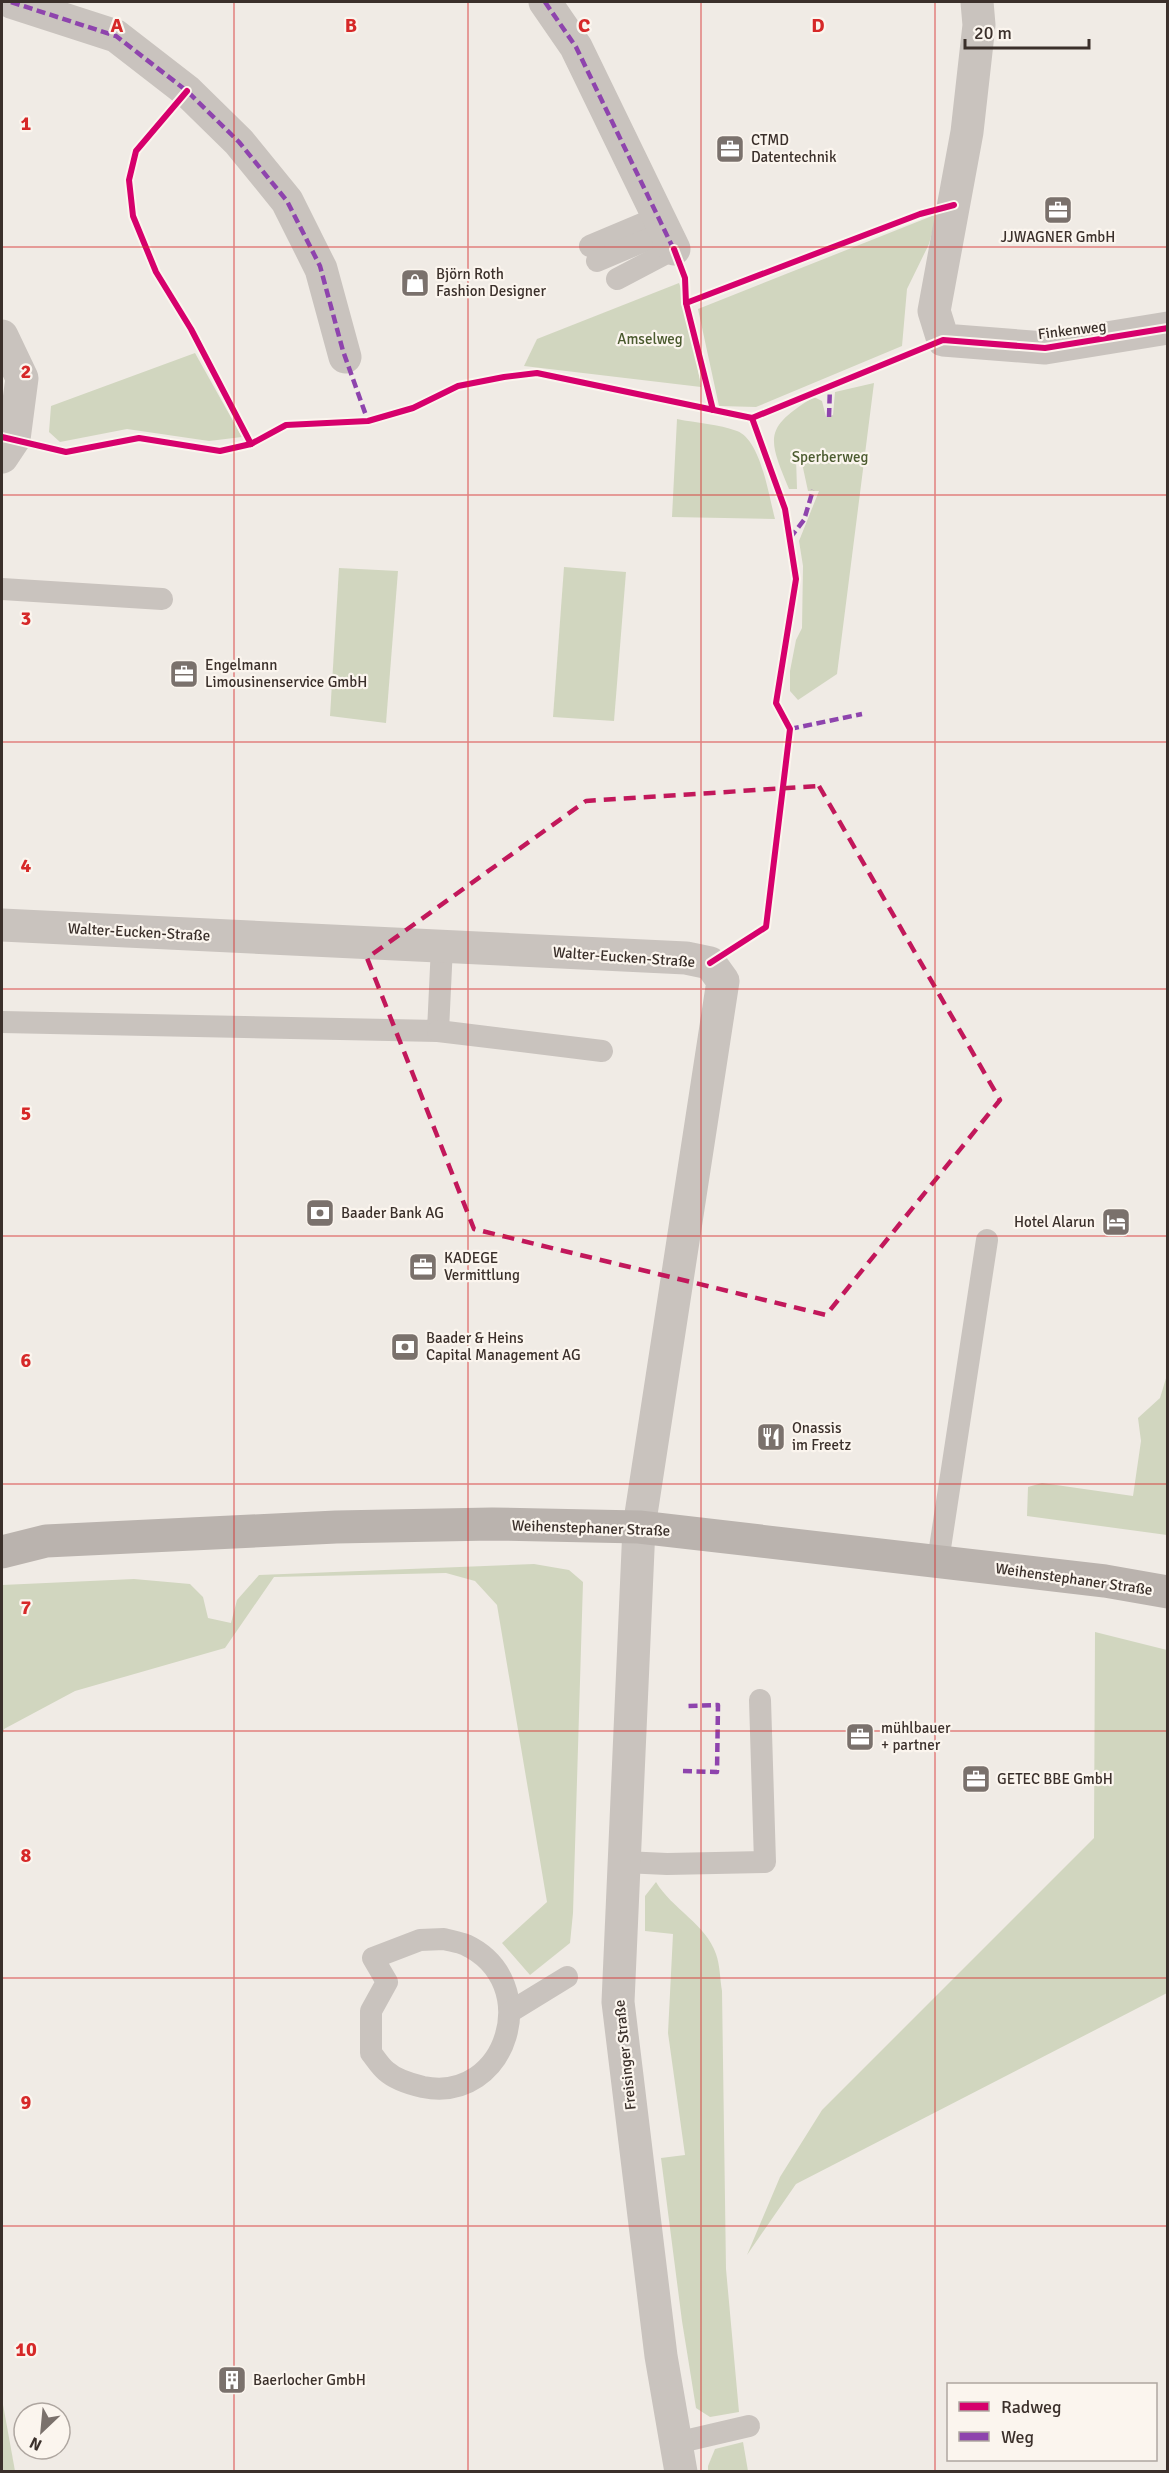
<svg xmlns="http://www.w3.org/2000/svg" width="1169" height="2473" viewBox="0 0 1169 2473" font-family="Signika,sans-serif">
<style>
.green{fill:#d1d6bf}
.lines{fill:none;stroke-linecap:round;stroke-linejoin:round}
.lane{stroke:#c9c3be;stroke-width:22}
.street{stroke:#c9c3be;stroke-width:33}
.secondary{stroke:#bab3ae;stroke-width:33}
.quiet{stroke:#8e44ad;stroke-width:4.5;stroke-dasharray:9 4.5;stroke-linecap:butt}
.cycleway-casing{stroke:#fbf5ee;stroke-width:10}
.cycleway{stroke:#d6006c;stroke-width:6}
.marked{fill:none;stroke:#c2185b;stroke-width:4.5;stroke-dasharray:12 8;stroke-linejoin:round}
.grid{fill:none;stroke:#d62828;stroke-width:1.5;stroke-opacity:0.55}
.labels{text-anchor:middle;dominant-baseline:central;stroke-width:4.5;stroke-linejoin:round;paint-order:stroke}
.poi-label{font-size:15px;fill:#3b302b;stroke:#fbf5ee;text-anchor:start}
.street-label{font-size:15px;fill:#3b302b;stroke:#fbf5ee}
.park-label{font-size:15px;fill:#4a5a2e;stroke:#fbf5ee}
.grid-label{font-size:20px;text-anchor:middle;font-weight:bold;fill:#d62828;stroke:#fbf5ee;stroke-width:4.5;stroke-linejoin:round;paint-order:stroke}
</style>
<rect width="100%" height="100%" fill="#f0ebe5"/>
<g class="green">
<polygon points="937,214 929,244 907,289 902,346 756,407 719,406 698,309"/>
<polygon points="679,283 686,303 701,387 524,366 537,339"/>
<polygon points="195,353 242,437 209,441 127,429 60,442 49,432 51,406"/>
<path d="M 874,383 L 837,674 L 798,700 L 790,691 L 790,671 L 796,640 L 802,628 L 803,566 L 799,541 L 819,491 L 808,491 L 800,454 L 796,457 L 797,489 L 789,489 C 768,438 763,428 814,397 L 822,401 L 826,417 L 833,415 L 835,392 Z"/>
<path d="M 677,419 C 696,423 719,424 737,431 C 761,440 769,497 775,519 L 672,517 Z"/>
<polygon points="564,567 626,572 614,721 553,717"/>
<polygon points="339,568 398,571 386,723 330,716"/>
<polygon points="1167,1375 1167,1535 1027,1516 1028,1487 1042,1483 1133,1496 1141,1441 1138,1418 1160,1398"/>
<polygon points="534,1564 569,1570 583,1582 573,1913 570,1943 530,1975 502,1943 547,1902 497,1605 475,1581 446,1573 274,1577 225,1648 75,1691 4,1729 2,1739 2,1585 134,1579 190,1584 203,1597 208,1618 231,1623 237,1600 259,1575"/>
<polygon points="1095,1632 1167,1650 1167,1993 796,2184 747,2255 780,2177 822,2110 1094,1838"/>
<path d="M 656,1882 C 672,1909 706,1924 716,1954 C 720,1965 720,1979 722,1991 L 726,2269 L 739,2412 L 710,2417 L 696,2408 L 682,2321 L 661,2158 L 685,2155 L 668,2033 L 673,1934 L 645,1931 L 645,1896 Z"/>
<polygon points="2,2399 15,2471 2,2471"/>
<polygon points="743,2442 748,2471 708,2471 708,2466 715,2449"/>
</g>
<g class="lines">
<g class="lane">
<polyline points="590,246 659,217"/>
<polyline points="597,261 665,232"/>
<polyline points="617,279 674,249"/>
<polyline points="2,589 162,599"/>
<polyline points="2,1022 438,1031 442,946"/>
<polyline points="438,1031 602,1051"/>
<polyline points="938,1561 987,1240"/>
<polyline points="624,1862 667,1864 765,1862 760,1700"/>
<path d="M 444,1939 C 451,1941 459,1942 466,1945 C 544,1982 508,2104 423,2087 C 410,2084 396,2080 386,2071 C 380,2066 376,2059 371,2053 L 371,2011 L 387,1982 L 373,1958 L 420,1940 Z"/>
<polyline points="510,2012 567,1977"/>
<polyline points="676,2443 749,2426"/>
</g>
<g class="street">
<polyline points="11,2 116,36 187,91 239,142 287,201 321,269 345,357"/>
<polyline points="545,2 576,47 674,249"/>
<polyline points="977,2 979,25 967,132 934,311 943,340 1045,348 1168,328"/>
<polyline points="2,336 22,378 14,439 2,457"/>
<polyline points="2,925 686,958 710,963 723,981 639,1527 618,2002 661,2356 681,2472"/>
</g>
<polyline class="secondary" points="2,1552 46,1541 336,1527 492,1524 639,1527 1105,1581 1168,1592"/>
<g class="quiet">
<polyline points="11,2 116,36 187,91 239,142 287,201 320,266 343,351 368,421"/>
<polyline points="545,2 576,47 676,254"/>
<polyline points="829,417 830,386"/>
<polyline points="790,538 804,520 813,490"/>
<polyline points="790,729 862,714"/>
<polyline points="683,1771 717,1772 718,1705 686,1706"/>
</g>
<g class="cycleway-casing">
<g id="cycleway">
<polyline points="187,91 136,151 129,180 133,216 156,272 191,329 251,444"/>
<polyline points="674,249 685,278 686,303 713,410"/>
<polyline points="686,303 920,214 954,205"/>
<polyline points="2,437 66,452 139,438 220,451 251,444 286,425 368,421 413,408 458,386 504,377 537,373 752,418 943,340 1045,348 1168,328"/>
<polyline points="710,963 766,927 790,729 776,703 796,579 785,509 752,418"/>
</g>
</g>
<use href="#cycleway" class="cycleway"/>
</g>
<path class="marked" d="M 819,786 L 1000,1100 L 826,1315 L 474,1229 L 367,958 L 586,801 Z"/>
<path class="grid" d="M 234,2 L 234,2472M 468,2 L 468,2472M 701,2 L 701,2472M 935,2 L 935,2472M 2,247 L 1168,247M 2,495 L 1168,495M 2,742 L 1168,742M 2,989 L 1168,989M 2,1236 L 1168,1236M 2,1484 L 1168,1484M 2,1731 L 1168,1731M 2,1978 L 1168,1978M 2,2226 L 1168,2226"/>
<defs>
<g id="office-square" transform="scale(1.5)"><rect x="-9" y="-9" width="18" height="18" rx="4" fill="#7a716c" stroke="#fbf5ee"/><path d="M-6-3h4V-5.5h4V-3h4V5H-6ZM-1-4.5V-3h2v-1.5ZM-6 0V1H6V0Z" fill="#fff"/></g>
<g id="shop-square" transform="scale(1.5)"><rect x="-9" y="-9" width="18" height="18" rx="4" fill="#7a716c" stroke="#fbf5ee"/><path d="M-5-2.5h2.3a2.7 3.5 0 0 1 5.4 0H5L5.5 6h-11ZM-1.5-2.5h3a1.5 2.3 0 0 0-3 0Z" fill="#fff"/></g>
<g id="bank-square" transform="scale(1.5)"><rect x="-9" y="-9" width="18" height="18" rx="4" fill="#7a716c" stroke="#fbf5ee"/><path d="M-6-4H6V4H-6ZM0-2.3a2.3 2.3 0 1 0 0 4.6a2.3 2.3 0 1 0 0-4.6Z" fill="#fff"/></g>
<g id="hotel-square" transform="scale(1.5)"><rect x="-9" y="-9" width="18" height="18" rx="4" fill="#7a716c" stroke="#fbf5ee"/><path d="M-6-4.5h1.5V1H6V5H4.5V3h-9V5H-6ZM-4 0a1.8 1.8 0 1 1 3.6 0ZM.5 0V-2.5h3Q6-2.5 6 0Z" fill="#fff"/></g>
<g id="restaurant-square" transform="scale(1.5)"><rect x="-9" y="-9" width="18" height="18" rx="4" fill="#7a716c" stroke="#fbf5ee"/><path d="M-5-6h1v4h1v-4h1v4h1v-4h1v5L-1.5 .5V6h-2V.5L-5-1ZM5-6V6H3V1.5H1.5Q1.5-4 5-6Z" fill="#fff"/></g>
<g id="building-square" transform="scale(1.5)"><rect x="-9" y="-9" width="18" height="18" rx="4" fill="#7a716c" stroke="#fbf5ee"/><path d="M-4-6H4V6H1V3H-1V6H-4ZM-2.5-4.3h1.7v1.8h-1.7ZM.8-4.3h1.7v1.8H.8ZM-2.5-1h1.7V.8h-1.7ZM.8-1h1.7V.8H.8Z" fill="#fff"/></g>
</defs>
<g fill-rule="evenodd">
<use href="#office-square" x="730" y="149"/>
<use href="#office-square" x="1058" y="210"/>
<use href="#shop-square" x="415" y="283"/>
<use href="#office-square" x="184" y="674"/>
<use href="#bank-square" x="320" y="1213"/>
<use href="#hotel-square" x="1116" y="1222"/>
<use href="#office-square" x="423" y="1267"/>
<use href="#bank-square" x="405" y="1347"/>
<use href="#restaurant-square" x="771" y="1437"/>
<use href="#office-square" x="860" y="1737"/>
<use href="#office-square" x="976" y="1779"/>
<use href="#building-square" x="232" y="2380"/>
</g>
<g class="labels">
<g class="poi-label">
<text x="751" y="140">CTMD<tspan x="751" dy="17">Datentechnik</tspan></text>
<text x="1058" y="237" text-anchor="middle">JJWAGNER GmbH</text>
<text x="436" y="274">Björn Roth<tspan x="436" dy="17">Fashion Designer</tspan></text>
<text x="205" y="665">Engelmann<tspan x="205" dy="17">Limousinenservice GmbH</tspan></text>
<text x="341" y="1213">Baader Bank AG</text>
<text x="1095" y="1222" text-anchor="end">Hotel Alarun</text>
<text x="444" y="1258">KADEGE<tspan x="444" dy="17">Vermittlung</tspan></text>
<text x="426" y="1338">Baader &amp; Heins<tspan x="426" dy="17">Capital Management AG</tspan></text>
<text x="792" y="1428">Onassis<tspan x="792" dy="17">im Freetz</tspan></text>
<text x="881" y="1728">mühlbauer<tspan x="881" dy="17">+ partner</tspan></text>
<text x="997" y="1779">GETEC BBE GmbH</text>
<text x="253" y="2380">Baerlocher GmbH</text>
</g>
<g class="street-label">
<text transform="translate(1072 330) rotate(-7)">Finkenweg</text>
<text transform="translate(139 932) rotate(3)">Walter-Eucken-Straße</text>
<text transform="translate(624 957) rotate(4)">Walter-Eucken-Straße</text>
<text transform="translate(591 1528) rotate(2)">Weihenstephaner Straße</text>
<text transform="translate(1074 1579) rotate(8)">Weihenstephaner Straße</text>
<text transform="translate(625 2055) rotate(-96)">Freisinger Straße</text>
</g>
<g class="park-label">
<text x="650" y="339">Amselweg</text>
<text x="830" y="457">Sperberweg</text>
</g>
</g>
<g class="grid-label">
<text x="117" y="32">A</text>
<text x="351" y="32">B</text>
<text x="584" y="32">C</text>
<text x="818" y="32">D</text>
<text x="26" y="130">1</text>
<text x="26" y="378">2</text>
<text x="26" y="625">3</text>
<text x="26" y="872">4</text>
<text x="26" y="1120">5</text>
<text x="26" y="1367">6</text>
<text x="26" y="1614">7</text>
<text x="26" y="1862">8</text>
<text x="26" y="2109">9</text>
<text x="26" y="2356">10</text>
</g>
<rect width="1169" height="2473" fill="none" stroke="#3b302b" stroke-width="6"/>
<rect x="947" y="2383" width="210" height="78" fill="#fbf5ee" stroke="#aea6a0" stroke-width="1.5"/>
<rect x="959" y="2402" width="30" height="9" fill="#d6006c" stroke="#aea6a0" stroke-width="1.5"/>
<text x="1001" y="2413" font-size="18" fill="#3b302b">Radweg</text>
<rect x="959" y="2432" width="30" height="9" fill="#8e44ad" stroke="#aea6a0" stroke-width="1.5"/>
<text x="1001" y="2443" font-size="18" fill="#3b302b">Weg</text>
<g transform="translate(42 2431) rotate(206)"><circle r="28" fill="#fbf5ee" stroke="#aea6a0" stroke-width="1.5"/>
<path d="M0-4.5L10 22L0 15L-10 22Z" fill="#7a716c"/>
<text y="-9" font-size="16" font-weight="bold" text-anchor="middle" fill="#3b302b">N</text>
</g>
<path d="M965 39v9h124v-9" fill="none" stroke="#3b302b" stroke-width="3"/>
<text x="974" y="39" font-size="18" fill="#3b302b" stroke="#fbf5ee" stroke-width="4.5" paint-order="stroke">20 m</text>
</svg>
